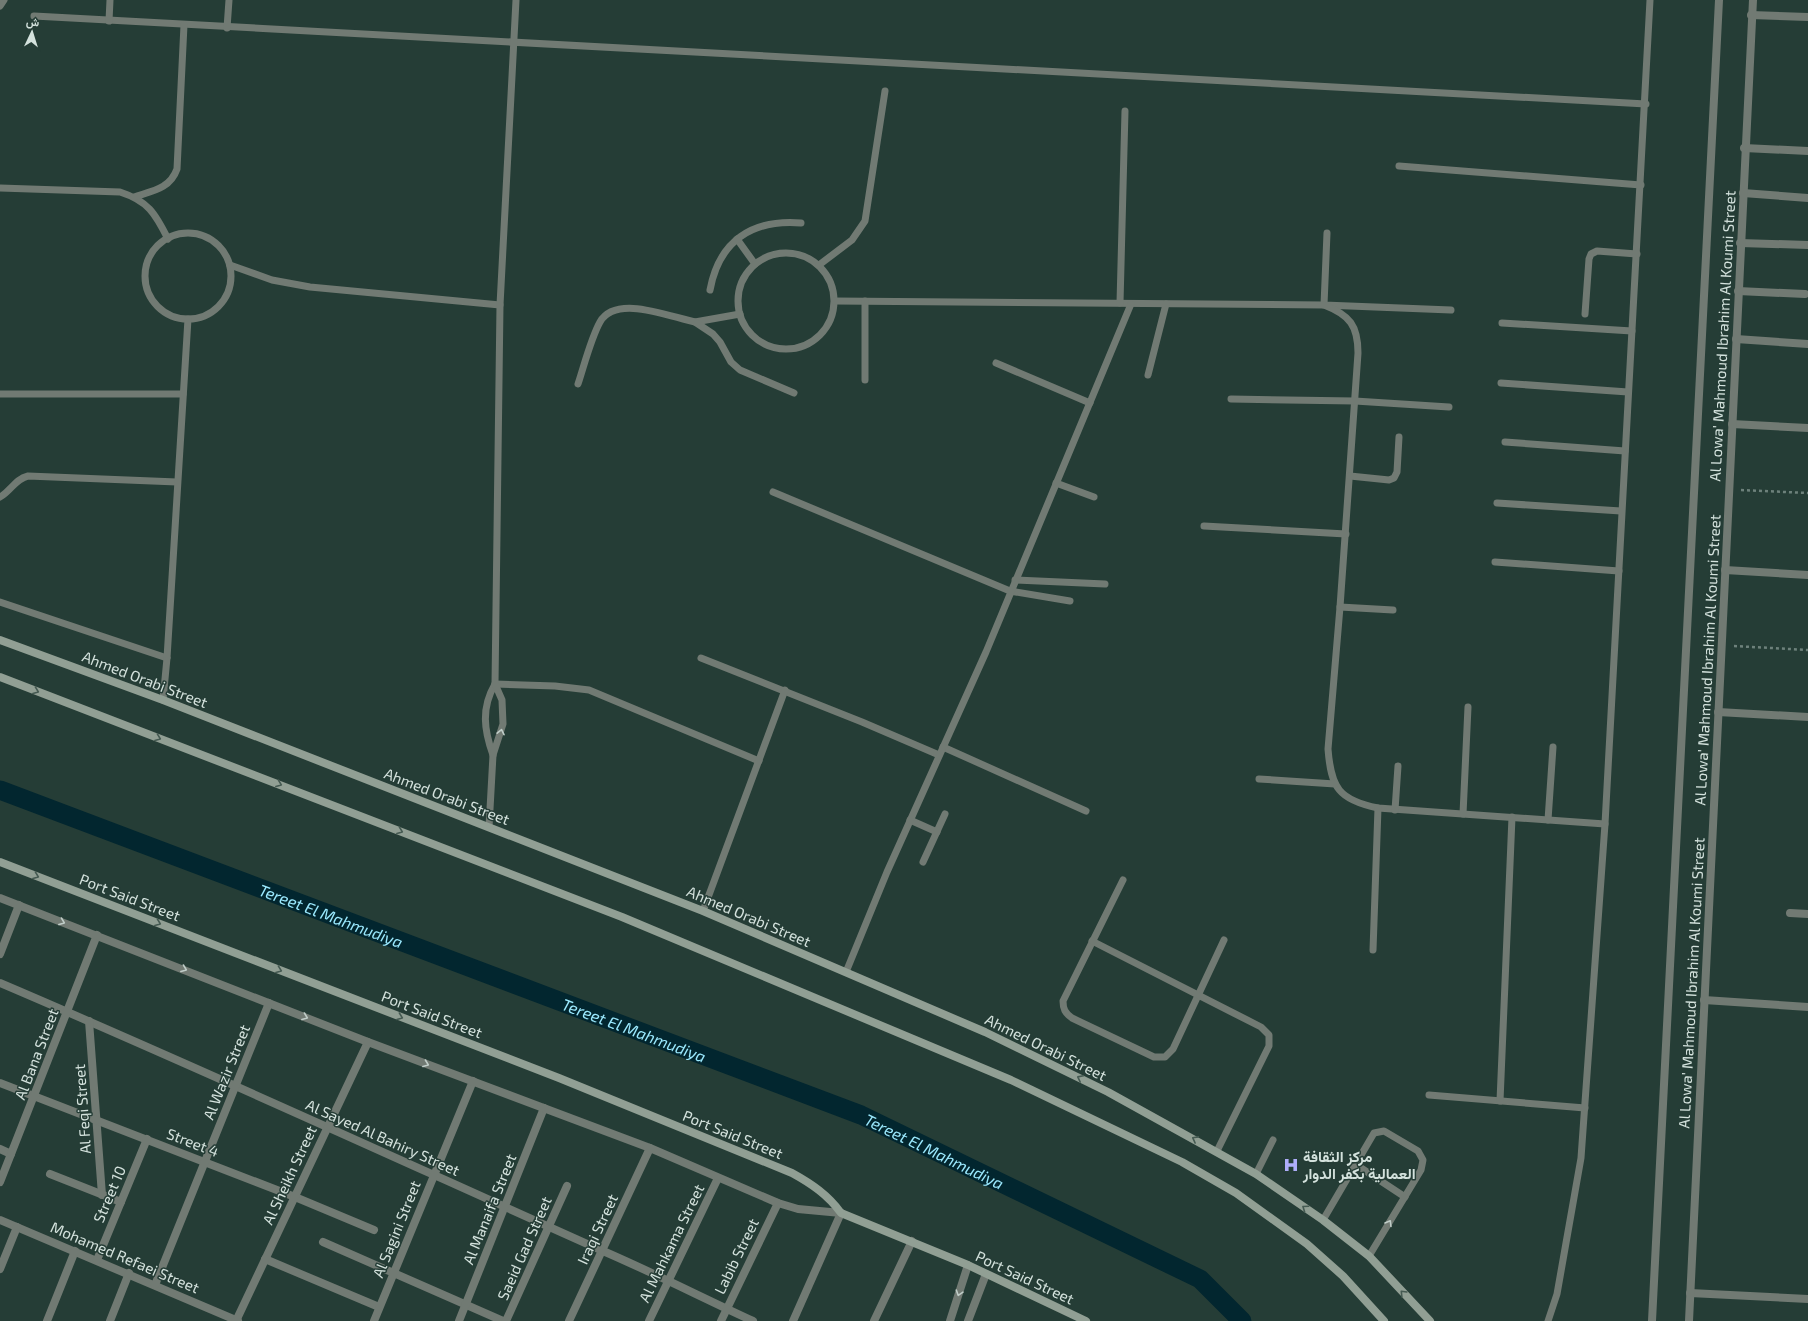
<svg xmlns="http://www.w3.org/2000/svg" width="1808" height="1321" viewBox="0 0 1808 1321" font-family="'Exo 2',Vazirmatn,sans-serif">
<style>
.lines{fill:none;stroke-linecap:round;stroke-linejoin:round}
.canal{stroke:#02262f;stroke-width:19}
.path{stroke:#6d817b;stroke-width:2.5;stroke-dasharray:3 3;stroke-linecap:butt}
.service{stroke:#717a73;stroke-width:7}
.minor{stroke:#717a73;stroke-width:8}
.tertiary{stroke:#717a73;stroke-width:8}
.secondary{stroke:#919f94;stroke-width:8}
.oneway{stroke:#455a52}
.oneway2{stroke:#c0cdc8}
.labels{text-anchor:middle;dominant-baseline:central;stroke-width:3;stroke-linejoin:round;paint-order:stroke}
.street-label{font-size:15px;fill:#d4e2dd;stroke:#253d36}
.poi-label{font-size:15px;font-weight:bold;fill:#d4e2dd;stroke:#253d36;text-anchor:start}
.water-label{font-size:16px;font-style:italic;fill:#9be9fe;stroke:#253d36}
</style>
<rect width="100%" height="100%" fill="#253d36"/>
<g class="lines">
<path class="canal" id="s1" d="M 0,790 L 861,1115 L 1200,1279 L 1242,1321"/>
<g class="path">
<polyline points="1741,490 1808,493"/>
<polyline points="1734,646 1808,650"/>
</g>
<g class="service">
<polyline points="0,6 4,0"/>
<polyline points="34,16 1646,104"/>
<polyline points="109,21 110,0"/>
<polyline points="227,28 229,0"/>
<polyline points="1399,166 1641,185"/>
<path d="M 0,188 L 120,192 C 148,201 155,213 168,239"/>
<path d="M 134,197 C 152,191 170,189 177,169 L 184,25"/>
<polyline points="1327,233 1324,305 1451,310"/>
<circle cx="188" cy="276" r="43"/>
<polyline points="737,239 755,264"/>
<circle cx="786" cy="301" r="48"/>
<polyline points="230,265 272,280 310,287 500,305"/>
<polyline points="819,265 852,240 865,221 885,91"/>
<path d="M 710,290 C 719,241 752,219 801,223"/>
<path d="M 835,301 L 1324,305 C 1350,315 1358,326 1358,353 L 1340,607 L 1328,749 C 1331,788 1339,800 1378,808 L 1605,824"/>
<polyline points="865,301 865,380"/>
<polyline points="1120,303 1125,111"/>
<polyline points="1585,314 1589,259 1591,254 1597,251 1637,254"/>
<polyline points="695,322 740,314"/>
<polyline points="1502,323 1632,331"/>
<polyline points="996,363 1090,403"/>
<polyline points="1148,375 1166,304"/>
<polyline points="1501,383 1628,392"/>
<path d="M 578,384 C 584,366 591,338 600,322 C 616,294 670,317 695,322 L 713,334 L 720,342 L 731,362 L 740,370 L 794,393"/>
<polyline points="0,394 183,394"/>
<polyline points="1231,399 1355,401 1449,407"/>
<polyline points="1505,442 1625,451"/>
<polyline points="1350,476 1389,480 1394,478 1397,472 1399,437"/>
<polyline points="1056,483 1094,497"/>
<polyline points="773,492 1010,591 1070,601"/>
<path d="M 0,497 C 11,491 15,479 28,476 L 177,482"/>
<polyline points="1497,503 1621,511"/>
<polyline points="1204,526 1346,534"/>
<polyline points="1495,562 1619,571"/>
<polyline points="1015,580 1105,584"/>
<polyline points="0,602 167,658"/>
<polyline points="1340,607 1393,610"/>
<polyline points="701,658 862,722 939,755"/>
<polyline points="495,684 555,686 589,690 759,761"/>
<polyline points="163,700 167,658 188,319"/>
<polyline points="943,747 1086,811"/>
<path d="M 493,755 C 484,730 481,708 495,684"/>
<polyline points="1259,779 1335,784"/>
<polyline points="1395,810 1398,766"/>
<polyline points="1463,814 1468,707"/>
<polyline points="910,820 937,832"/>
<polyline points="1548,820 1553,747"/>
<polyline points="489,827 493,755 503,724 502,700 495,684 500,305 516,0"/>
<polyline points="923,862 945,814"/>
<path d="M 1123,880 L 1063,1001 C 1063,1009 1065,1013 1072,1018 L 1154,1057 L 1165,1057 L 1173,1049 L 1224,940"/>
<polyline points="703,911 785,690"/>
<polyline points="1092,941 1261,1027 1269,1035 1269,1046 1217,1151"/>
<polyline points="1373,950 1378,808"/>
<polyline points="846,972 887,872 986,652 1131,304"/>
<polyline points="1429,1095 1585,1108"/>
<polyline points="1500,1101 1512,817"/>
<polyline points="1355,1164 1405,1197"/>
<polyline points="1256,1174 1273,1140"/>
<polyline points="1323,1220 1374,1133 1384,1131 1418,1151 1423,1160 1421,1170 1369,1256"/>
<polyline points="1548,1321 1557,1294 1581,1158 1605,824 1650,0"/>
</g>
<g class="minor">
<polyline points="1751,15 1808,17"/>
<polyline points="1744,148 1808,151"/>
<polyline points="1743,193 1808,198"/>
<polyline points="1740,243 1808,245"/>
<polyline points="1738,291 1805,294"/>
<polyline points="1736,339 1808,344"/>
<polyline points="1732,424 1808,428"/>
<polyline points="1725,570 1808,575"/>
<polyline points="1718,712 1808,717"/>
<polyline points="1790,913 1808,914"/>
<polyline points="0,954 19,905"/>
<path d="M 0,983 C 202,1069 402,1161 603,1251 C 654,1273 703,1298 753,1321"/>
<polyline points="1704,1000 1808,1007"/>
<polyline points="89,1021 102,1195"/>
<polyline points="0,1083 295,1197 374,1230"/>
<polyline points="0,1149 11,1154"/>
<polyline points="50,1174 121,1202"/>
<polyline points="0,1182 97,935"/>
<polyline points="0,1220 238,1321"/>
<polyline points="323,1242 503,1321"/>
<polyline points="265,1259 379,1307"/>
<polyline points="97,1260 147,1139"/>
<polyline points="0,1269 17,1227"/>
<polyline points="155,1285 269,1003"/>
<polyline points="1690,1293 1808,1299"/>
<polyline points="47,1321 75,1251"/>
<polyline points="110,1321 129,1273"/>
<polyline points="236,1321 368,1042"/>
<polyline points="374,1321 473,1081"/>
<polyline points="459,1321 544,1108"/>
<polyline points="506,1321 567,1186"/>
<polyline points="569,1321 650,1148"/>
<polyline points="649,1321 718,1178"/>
<polyline points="721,1321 778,1203"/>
<polyline points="793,1321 841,1213"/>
<polyline points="874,1321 912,1241"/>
<polyline points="950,1321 968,1265"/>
<polyline points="968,1321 986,1274"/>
<polyline points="1652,1321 1719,0"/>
<polyline points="1689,1321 1753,0"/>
</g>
<polyline class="tertiary" points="0,898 368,1042 650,1148 778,1203 798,1209 841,1213"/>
<g class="secondary">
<polyline points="0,640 163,700 703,911 985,1032 1108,1092 1256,1174 1323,1220 1369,1256 1430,1321"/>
<polyline points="0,677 622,917 1011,1080 1182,1162 1236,1193 1307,1244 1343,1276 1384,1321"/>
<path d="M 0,862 L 559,1078 L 792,1173 C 812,1184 828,1195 841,1213 L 968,1265 L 1086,1321"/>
</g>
</g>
<defs><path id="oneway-chevron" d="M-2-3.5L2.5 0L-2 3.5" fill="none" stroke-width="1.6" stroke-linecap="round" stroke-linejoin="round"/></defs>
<g class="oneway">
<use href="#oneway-chevron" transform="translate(36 691) rotate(21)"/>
<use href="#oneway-chevron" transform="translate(158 738) rotate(21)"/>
<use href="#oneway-chevron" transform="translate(279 784) rotate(21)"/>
<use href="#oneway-chevron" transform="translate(400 831) rotate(21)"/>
<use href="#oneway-chevron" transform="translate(36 876) rotate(21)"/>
<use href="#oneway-chevron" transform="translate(158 923) rotate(21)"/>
<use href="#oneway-chevron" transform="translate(279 970) rotate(21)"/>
<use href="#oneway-chevron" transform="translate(400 1017) rotate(21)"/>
<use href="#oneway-chevron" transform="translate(1080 1078) rotate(-153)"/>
<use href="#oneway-chevron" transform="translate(1195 1139) rotate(-152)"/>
<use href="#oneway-chevron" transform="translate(1305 1208) rotate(-145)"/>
<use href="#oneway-chevron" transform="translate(1403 1293) rotate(-134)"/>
</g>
<g class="oneway2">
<use href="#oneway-chevron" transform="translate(501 732) rotate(-78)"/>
<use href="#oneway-chevron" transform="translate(62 922) rotate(21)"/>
<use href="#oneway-chevron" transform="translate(184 969) rotate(21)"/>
<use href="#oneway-chevron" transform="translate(305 1017) rotate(21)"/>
<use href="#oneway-chevron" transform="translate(426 1064) rotate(21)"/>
<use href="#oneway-chevron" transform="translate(1389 1223) rotate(-59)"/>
<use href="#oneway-chevron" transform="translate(959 1293) rotate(108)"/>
</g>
<defs>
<g id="hospital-bare" transform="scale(1.2)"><path d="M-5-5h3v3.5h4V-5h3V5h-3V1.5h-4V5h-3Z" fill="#afaefa" stroke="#253d36" stroke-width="2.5" paint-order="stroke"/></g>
</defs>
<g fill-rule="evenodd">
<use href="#hospital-bare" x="1291" y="1165"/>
</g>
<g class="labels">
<g class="street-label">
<text transform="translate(1722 336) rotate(-87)">Al Lowa' Mahmoud Ibrahim Al Koumi Street</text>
<text transform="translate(1707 660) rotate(-87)">Al Lowa' Mahmoud Ibrahim Al Koumi Street</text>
<text transform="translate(145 679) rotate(21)">Ahmed Orabi Street</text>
<text transform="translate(447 796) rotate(21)">Ahmed Orabi Street</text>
<text transform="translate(130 897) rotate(21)">Port Said Street</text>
<text transform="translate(749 916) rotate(23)">Ahmed Orabi Street</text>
<text transform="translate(1691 983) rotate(-87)">Al Lowa' Mahmoud Ibrahim Al Koumi Street</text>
<text transform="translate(432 1014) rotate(21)">Port Said Street</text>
<text transform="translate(1046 1047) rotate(26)">Ahmed Orabi Street</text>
<text transform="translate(36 1054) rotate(-69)">Al Bana Street</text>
<text transform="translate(226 1072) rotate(-68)">Al Wazir Street</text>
<text transform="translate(82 1109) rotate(-94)">Al Feqi Street</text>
<text transform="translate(733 1134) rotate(22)">Port Said Street</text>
<text transform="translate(383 1137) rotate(24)">Al Sayed Al Bahiry Street</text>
<text transform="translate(193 1142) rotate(21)">Street 4</text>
<text transform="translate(289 1175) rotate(-65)">Al Sheikh Street</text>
<text transform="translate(109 1194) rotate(-67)">Street 10</text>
<text transform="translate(489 1209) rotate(-68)">Al Manaifa Street</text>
<text transform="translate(396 1229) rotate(-68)">Al Sagini Street</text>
<text transform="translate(597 1229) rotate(-65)">Iraqi Street</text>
<text transform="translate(671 1243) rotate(-64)">Al Mahkama Street</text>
<text transform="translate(524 1248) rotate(-66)">Saeid Gad Street</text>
<text transform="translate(736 1256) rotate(-64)">Labib Street</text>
<text transform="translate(125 1257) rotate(23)">Mohamed Refaei Street</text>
<text transform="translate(1025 1277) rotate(25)">Port Said Street</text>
</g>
<g class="poi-label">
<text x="1303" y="1156">مركز الثقافة<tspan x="1303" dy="17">العمالية بكفر الدوار</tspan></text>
</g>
<g class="water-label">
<text stroke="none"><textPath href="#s1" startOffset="354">Tereet El Mahmudiya</textPath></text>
<text stroke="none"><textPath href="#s1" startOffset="678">Tereet El Mahmudiya</textPath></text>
<text stroke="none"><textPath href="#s1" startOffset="1002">Tereet El Mahmudiya</textPath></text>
</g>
</g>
<g transform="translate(32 32) rotate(4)" stroke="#253d36" stroke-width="3" paint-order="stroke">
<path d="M0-3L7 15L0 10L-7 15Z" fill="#d4e2dd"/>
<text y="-6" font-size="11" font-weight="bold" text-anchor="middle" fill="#d4e2dd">ش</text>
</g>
</svg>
